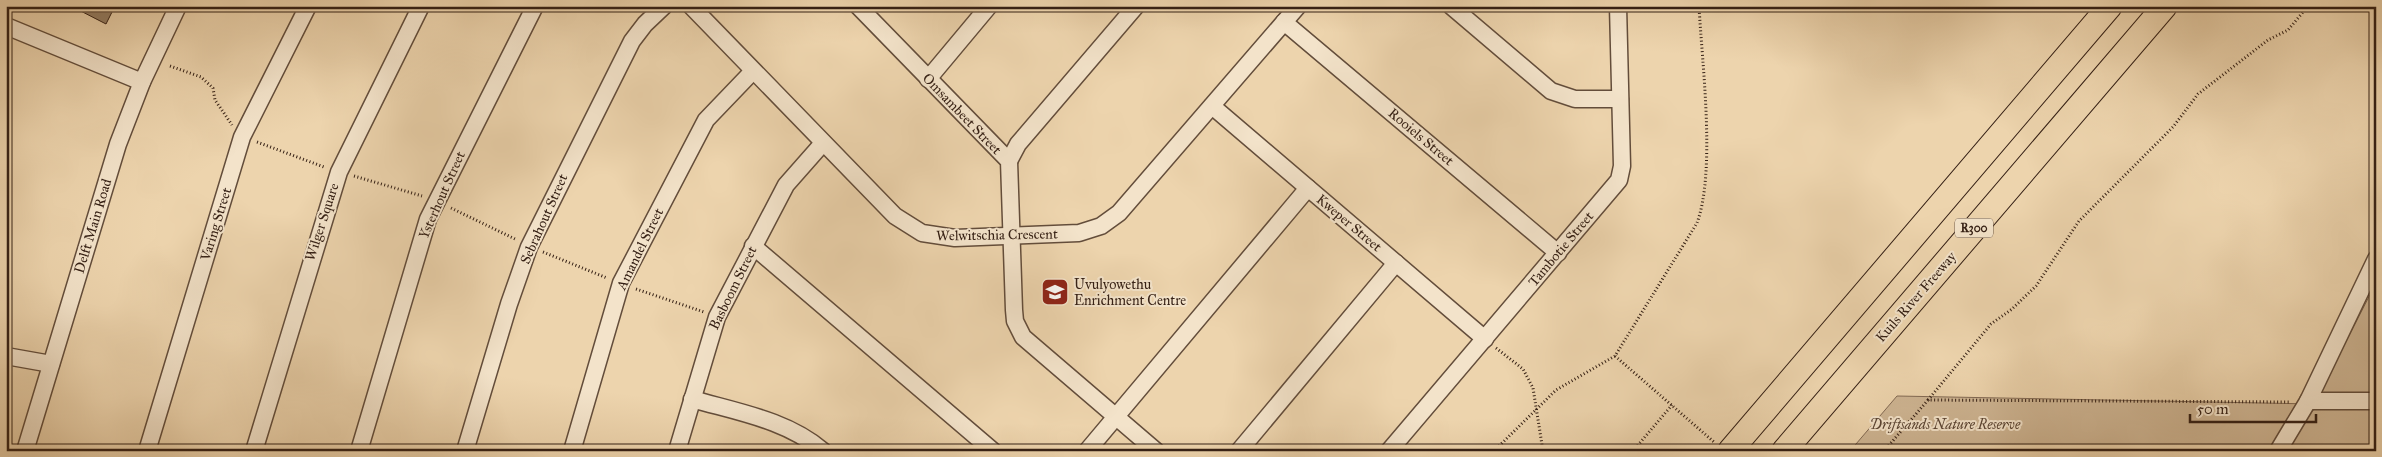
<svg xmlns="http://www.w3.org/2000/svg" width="2382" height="457" viewBox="0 0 2382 457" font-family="'IM FELL Great Primer',serif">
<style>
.green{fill:#ceb593;stroke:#826a54}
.building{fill:#957e64;stroke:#352015}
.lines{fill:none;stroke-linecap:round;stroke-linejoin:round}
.minor-casing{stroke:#634d3b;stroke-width:19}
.highway-casing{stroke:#352015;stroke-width:26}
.path{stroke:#352015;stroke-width:3;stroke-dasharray:1 2.5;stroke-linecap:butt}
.minor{stroke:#f3e3ca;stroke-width:16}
.highway{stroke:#edd4ad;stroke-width:24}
.labels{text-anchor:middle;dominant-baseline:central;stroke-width:4;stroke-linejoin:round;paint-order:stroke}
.shield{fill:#f3e3ca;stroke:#6e5a4b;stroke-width:1}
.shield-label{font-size:12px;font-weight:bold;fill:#352015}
.street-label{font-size:14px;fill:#352015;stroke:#f3e3ca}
.poi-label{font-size:14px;fill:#352015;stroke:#f3e3ca;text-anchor:start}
.park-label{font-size:14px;font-style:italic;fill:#5b4534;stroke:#f3e3ca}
</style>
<rect width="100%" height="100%" fill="#edd4ad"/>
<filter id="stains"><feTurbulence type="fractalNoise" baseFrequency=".004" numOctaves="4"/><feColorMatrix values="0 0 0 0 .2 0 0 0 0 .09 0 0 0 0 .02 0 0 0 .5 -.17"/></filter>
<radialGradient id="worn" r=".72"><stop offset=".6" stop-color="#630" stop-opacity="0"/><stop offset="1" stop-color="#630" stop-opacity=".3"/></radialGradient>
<polygon class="green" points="2376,283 2376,451 1850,451 1897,396 2314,404"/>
<polygon class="building" points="71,6 115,6 106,24"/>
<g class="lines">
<g class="minor-casing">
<g id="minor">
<polyline points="691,6 895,216 922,233 955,238 1079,233 1101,226 1119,213 1298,6"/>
<polyline points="858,6 1009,161 1014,310 1015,321 1023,337 1156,451"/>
<polyline points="1451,6 1551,91 1575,99 1620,99"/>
<polyline points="1284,22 1558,253"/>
<polyline points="6,26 142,82"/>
<polyline points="928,79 989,6"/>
<polyline points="1212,106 1485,339"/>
<polyline points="1009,161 1018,144 1136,6"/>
<polyline points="753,246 993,451"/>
<polyline points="6,356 51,364"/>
<path d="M 692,399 C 737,412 787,420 823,451"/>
<polyline points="2308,401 2376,401"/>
<polyline points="25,451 118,144 142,82 178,6"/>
<polyline points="147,451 242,137 308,6"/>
<polyline points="254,451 339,172 421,6"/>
<polyline points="359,451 428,219 535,6"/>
<polyline points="465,451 509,304 529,247 632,41 645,24 664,6"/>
<polyline points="572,451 621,283 706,120 753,71"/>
<polyline points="677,451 717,317 786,185 823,143"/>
<polyline points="1087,451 1308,188"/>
<polyline points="1239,451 1396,263"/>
<polyline points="1389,451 1619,180 1622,166 1618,6"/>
<polyline points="2278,451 2308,401 2376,259"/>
</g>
</g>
<g class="highway-casing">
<g id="highway">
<polyline points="1730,451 2110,6"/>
<polyline points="1784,451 2165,6"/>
</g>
</g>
<g class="path">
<path d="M 1699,6 C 1702,64 1716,171 1697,223 L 1615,356 L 1714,442"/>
<polyline points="170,66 201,77 213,88 215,100 232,125"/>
<polyline points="257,142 324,167"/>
<polyline points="354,176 422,196"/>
<polyline points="451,208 515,239"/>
<polyline points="543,252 607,278"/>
<polyline points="636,289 704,312"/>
<polyline points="1496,348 1523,369 1533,388 1543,451"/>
<polyline points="1928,400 1991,324 2012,309 2036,286 2079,221 2173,127 2198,94 2268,40 2288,30 2304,11 2312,6"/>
<polyline points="1494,451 1556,390 1615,356"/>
<polyline points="1633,451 1672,405"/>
<polyline points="1884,451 1928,400 2290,402"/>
</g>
<use href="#minor" class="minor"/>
<use href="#highway" class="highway"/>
</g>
<defs>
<g id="school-square" transform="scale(1.4375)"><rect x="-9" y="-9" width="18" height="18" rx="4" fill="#8f2418" stroke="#f3e3ca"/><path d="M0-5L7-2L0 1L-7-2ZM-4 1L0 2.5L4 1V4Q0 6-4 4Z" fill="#fff"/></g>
</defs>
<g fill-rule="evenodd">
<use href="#school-square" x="1055" y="292"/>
</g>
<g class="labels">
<rect class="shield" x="1955" y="218.5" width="38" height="19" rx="4"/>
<g class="shield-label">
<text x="1974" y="228">R300</text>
</g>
<g class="street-label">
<text transform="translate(962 114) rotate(46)">Omsambeet Street</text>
<text transform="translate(1421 137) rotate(40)">Rooiels Street</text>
<text transform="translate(442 195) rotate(-66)">Ysterhout Street</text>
<text transform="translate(544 219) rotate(-66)">Sebrahout Street</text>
<text transform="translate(322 222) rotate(-72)">Wilger Square</text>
<text transform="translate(1349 223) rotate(40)">Kweper Street</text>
<text transform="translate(216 224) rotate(-73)">Varing Street</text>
<text transform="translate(93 226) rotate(-73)">Delft Main Road</text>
<text transform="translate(997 235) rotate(-1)">Welwitschia Crescent</text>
<text transform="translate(640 249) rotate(-64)">Amandel Street</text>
<text transform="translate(1561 249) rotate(-50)">Tambotie Street</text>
<text transform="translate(733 288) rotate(-64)">Basboom Street</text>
<text transform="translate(1916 297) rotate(-49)">Kuils River Freeway</text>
</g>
<g class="poi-label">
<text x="1074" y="284">Uvulyowethu<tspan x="1074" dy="16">Enrichment Centre</tspan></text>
</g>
<g class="park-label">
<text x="1945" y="424">Driftsands Nature Reserve</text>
</g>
</g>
<rect width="2382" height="457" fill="none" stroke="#edd4ad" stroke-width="25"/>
<rect x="8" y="8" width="2367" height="442" fill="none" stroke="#352015" stroke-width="2.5"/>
<rect x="12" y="12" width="2357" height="432" fill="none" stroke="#352015"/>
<path d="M2190 414v8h126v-8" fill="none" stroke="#352015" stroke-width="2.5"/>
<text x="2197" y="414" font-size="15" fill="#352015" stroke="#f3e3ca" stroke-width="4" paint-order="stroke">50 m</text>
<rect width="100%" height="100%" filter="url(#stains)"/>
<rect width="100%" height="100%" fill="url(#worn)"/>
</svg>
